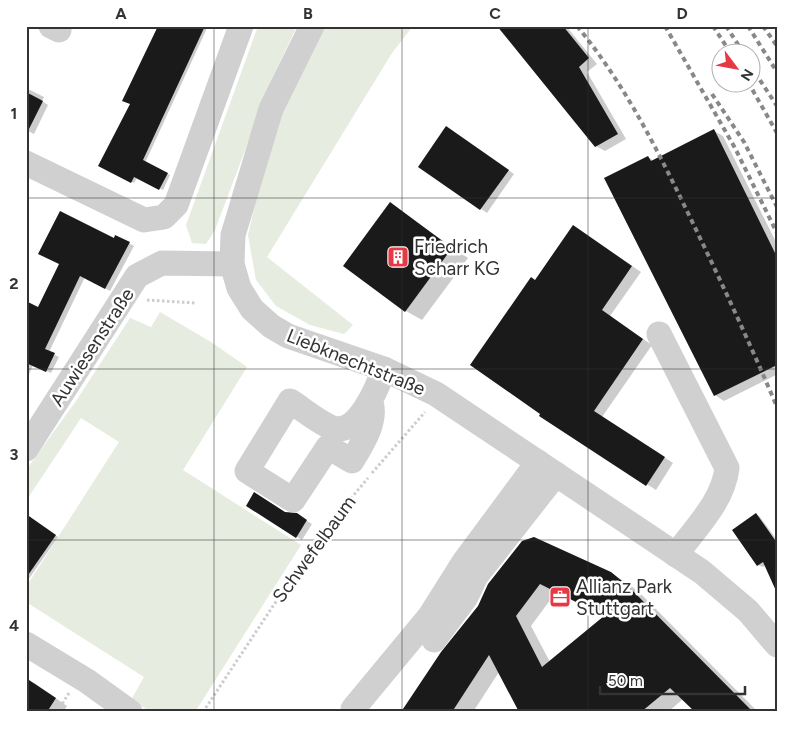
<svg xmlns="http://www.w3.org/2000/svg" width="803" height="738" viewBox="0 0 803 738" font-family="Figtree,sans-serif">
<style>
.green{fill:#e6ecdf}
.shadow{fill:#0003;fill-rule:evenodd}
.building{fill:#1a1a1a;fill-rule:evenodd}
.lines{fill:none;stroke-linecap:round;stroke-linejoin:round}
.path{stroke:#cdcdcd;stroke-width:3;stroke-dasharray:2.5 2.5;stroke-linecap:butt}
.minor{stroke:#d0d0d0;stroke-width:25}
.rail{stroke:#888;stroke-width:4;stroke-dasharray:5 4;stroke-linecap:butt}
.grid{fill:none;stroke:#333;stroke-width:1;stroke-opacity:0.55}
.labels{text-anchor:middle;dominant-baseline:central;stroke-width:5;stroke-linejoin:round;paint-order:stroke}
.poi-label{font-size:19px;fill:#333;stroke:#fff;text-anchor:start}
.street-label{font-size:19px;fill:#333;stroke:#fff}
.neatline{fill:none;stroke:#333;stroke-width:2}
.grid-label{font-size:16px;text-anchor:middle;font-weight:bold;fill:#333}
</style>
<rect width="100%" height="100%" fill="#fff"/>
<g class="green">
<polygon points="258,26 297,26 271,81 215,230 206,244 192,243 186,225"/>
<polygon points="325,26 413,26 392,53 267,257 353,325 344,334 310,325 276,306 256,280 248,235 268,149 302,63"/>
<polygon points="160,312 211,342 247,367 183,470 301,545 195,712 151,712 131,700 144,677 26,602 26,587 119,442 81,418 26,501 26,470 76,401 130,318 151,327"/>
</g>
<g class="shadow">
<polygon points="159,26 208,26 145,163 170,175 163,190 137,178 134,183 100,165 131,104"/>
<polygon points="498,26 566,26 597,64 587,72 626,139 605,151 596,146"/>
<polygon points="26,88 44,97 42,101 48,105 34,134 26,130"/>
<polygon points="452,131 514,174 487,213 420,166"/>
<polygon points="714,131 723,136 777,244 777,377 776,375 724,401 715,395 648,157 654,161"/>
<polygon points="390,204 468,258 422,320 406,311"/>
<polygon points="582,232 641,272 610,316 652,345 602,417 673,463 656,490 540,416 536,281"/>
<polygon points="116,236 134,246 110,291 85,277 49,352 59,357 51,373 33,365 26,381 26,306 39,308"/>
<polygon points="247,505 297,515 312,524 302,540"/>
<polygon points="756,514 760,517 777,540 777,582 766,565 763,567 758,565"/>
<polygon points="26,515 58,537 26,583"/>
<path d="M 527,539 L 539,540 L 628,583 L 643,596 L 758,712 L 697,712 L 683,699 L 668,712 L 520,712 L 499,672 L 473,712 L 401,712 L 479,606 L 489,584 ZM 556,592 L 605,616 L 550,662 L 531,626 Z"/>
<polygon points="34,683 67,706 63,712 26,712"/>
</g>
<g class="building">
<polygon points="158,26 205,26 143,160 168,173 159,190 134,177 131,183 98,166 130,104 122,101"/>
<polygon points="497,26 563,26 589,58 579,67 618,134 595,147"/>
<polygon points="26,92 43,101 26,135"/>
<polygon points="446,126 509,170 480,210 418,167"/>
<polygon points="714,129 777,257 777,365 714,396 604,178 648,156 651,161"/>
<polygon points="390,202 452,248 405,312 343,266"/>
<polygon points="60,211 114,238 115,235 130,242 105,289 80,276 45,349 55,353 46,372 26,363 26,301 38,307 59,264 38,254"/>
<polygon points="573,225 632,266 602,310 643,339 594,411 665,457 646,486 539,416 540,414 470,365 531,277 535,280"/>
<polygon points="254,492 285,512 297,513 307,520 296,538 246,506"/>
<polygon points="756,513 777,543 777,593 763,562 757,566 732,530"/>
<polygon points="26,514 56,535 26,578"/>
<path d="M 534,537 L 611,572 L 627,585 L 753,712 L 695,712 L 670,688 L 641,712 L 519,712 L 489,655 L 452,712 L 401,712 L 441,652 L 478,606 L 488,584 L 522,541 ZM 540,584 L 604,616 L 542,667 L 516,616 Z"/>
<polygon points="26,678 56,698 47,712 26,712"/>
</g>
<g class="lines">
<g class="path">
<polyline points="147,300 196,303"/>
<polyline points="372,473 425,412"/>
<polyline points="57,712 69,693"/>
<polyline points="203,712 320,535 368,478"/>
</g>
<g class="minor">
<polyline points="51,26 59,30"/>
<polyline points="312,26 271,109 233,235 232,264 239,288 252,309 271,326 288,336 384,369 436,394 702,572 748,611 777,645"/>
<polyline points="26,163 144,220 164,217 176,205 241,26"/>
<path d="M 659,334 L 727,468 C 723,502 695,528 676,555"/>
<path d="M 371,402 C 377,422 362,444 352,461 L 328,447 L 293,500 L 247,471 L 290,401 C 303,409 319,423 333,428 C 358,436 378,386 384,369"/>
<polyline points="26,449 137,276 162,263 232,264"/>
<polyline points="434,640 466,597 476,576 556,474"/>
<polyline points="26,644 87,681 130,712"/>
<polyline points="353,709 430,616 464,562 538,462"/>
</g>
<g class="rail">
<path d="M 577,26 C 624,83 656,147 688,213 C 719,277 749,341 777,407"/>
<polyline points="665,26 735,148 777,233"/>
<polyline points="713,26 730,52"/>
<polyline points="726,26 743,52"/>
<polyline points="748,26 777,72"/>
<polyline points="763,26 777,46"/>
<polyline points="750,65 777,106"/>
<polyline points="748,82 777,133"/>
<polyline points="712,94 744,142 777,207"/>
</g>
</g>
<path class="grid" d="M 214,26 L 214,712M 402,26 L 402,712M 588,26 L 588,712M 26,198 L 777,198M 26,369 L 777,369M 26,540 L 777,540"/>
<defs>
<g id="building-square" transform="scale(1.125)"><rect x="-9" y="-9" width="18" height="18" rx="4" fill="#e63946" stroke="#fff"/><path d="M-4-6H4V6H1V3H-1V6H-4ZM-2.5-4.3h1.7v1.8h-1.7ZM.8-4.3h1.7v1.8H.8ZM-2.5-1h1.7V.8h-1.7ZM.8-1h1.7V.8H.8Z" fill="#fff"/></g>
<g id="office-square" transform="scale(1.125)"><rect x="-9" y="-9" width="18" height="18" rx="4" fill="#e63946" stroke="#fff"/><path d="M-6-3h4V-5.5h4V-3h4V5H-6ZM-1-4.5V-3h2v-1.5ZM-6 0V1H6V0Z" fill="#fff"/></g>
</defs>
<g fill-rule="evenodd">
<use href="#building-square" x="398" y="257"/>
<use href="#office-square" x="560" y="597"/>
</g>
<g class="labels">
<g class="poi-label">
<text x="414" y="246">Friedrich<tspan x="414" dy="22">Scharr KG</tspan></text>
<text x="576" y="586">Allianz Park<tspan x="576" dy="22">Stuttgart</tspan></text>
</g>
<g class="street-label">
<text transform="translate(92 347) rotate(-57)">Auwiesenstraße</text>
<text transform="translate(356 362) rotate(22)">Liebknechtstraße</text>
<text transform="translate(314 549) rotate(-54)">Schwefelbaum</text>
</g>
</g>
<rect width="803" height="738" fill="none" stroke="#ffffff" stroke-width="55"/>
<g transform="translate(736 68) rotate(122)"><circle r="24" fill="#ffffff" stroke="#adadad"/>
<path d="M0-4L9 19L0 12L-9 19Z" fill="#e63946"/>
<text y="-8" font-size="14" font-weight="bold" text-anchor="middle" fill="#333333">N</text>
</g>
<path d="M600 686v8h145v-8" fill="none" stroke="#333333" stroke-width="2.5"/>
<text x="608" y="686" font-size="15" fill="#333333" stroke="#ffffff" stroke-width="4" paint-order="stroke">50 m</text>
<rect x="28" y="28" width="748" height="682" class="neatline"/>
<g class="grid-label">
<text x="121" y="19">A</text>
<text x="308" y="19">B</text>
<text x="495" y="19">C</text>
<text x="682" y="19">D</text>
<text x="14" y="119">1</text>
<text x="14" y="289">2</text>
<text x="14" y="460">3</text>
<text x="14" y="631">4</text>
</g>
</svg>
